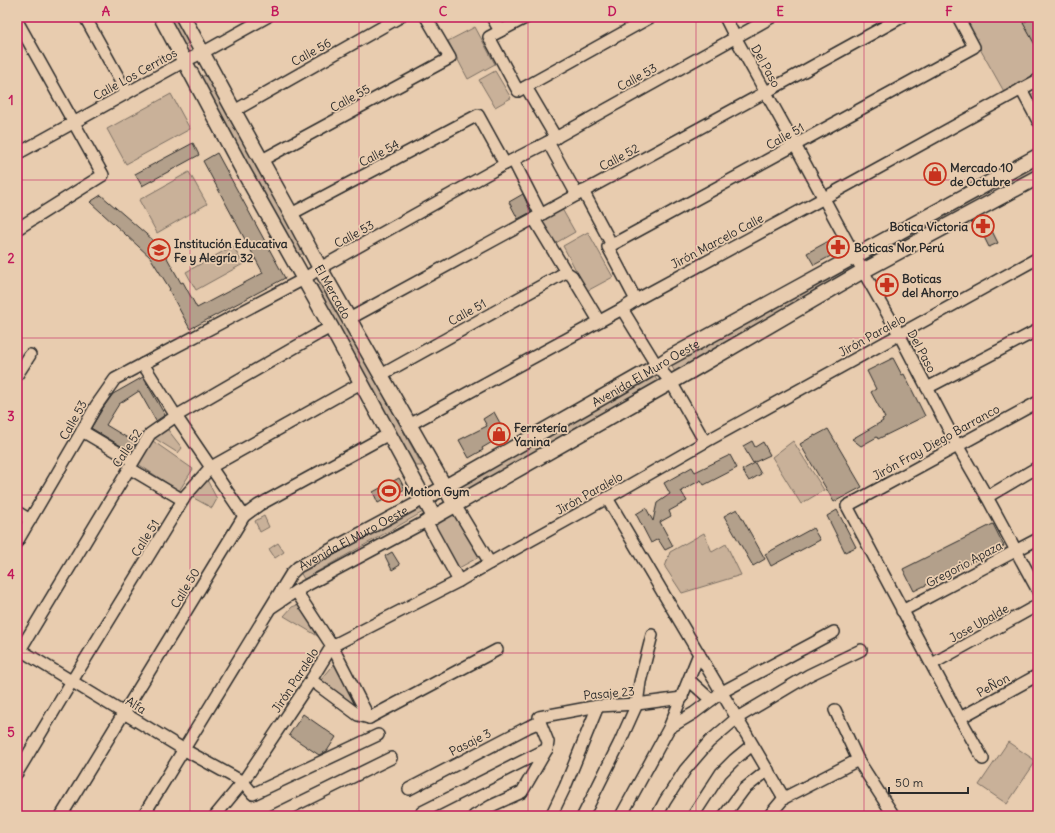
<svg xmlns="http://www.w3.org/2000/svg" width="1055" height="833" viewBox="0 0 1055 833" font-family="Delius,sans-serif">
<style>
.green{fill:#c9b199;stroke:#7a6e62}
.building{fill:#b3a08b;stroke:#2b2b2b}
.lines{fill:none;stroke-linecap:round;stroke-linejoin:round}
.minor-casing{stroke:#2b2b2b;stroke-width:14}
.major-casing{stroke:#2b2b2b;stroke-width:17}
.minor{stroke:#e8ccaf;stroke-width:11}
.major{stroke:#e8ccaf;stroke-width:14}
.grid{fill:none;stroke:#c2185b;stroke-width:1;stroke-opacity:0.55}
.labels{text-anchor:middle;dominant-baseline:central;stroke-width:3.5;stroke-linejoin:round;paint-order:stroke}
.street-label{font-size:12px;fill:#2b2b2b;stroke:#e8ccaf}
.poi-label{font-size:12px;font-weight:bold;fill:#2b2b2b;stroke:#e8ccaf;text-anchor:start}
.neatline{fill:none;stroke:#c2185b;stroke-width:1.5}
.grid-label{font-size:13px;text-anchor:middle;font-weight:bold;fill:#c2185b}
</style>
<rect width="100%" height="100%" fill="#e8ccaf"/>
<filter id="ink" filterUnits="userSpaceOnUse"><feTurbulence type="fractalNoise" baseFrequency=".025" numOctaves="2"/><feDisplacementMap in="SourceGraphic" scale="8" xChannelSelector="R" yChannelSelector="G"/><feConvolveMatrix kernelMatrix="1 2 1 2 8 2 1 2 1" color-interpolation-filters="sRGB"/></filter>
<g filter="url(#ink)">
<g class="green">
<polygon points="165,17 175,17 189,43 182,46"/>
<polygon points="962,17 1020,17 1038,50 1038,77 1006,95"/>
<polygon points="475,27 495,64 468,79 448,41"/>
<polygon points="495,71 511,98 495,107 479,80"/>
<polygon points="208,74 304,253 296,257 198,78"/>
<polygon points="1036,92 1038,96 1038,110 1030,95"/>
<polygon points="171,94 190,129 126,164 107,129"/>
<polygon points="1038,165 1038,173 866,264 862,258"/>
<polygon points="189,172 207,204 157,233 139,200"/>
<polygon points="562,209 575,232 554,244 541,221"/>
<polygon points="588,232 613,277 587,291 563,246"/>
<polygon points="233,246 243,264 196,290 186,272"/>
<polygon points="847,267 851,275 675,372 671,365"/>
<polygon points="322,283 417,456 422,466 409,466 313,288"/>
<polygon points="653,374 658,382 462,493 457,485"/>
<polygon points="165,426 182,448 178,453 151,436"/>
<polygon points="150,439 193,469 179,491 135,462"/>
<polygon points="793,441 824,490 801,504 772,457"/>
<polygon points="207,480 217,499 212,508 190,496"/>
<polygon points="419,505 423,512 304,579 300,572"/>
<polygon points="456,513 479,557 457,569 434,525"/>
<polygon points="264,516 269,527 260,532 255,521"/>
<polygon points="704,533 712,552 726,544 741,575 682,593 665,567 670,552"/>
<polygon points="278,543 284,552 275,558 269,549"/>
<polygon points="300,604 321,638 284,616 292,607"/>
<polygon points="336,662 360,710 321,680"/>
<polygon points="1008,742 1036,761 1007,804 979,785"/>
</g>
<g class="building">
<polygon points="1033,17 1038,17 1038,50 1023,23"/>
<polygon points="193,143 199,155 142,186 135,174"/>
<polygon points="217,153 285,278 190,329 169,290 170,289 150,257 90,202 101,195 161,247 181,283 183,282 197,308 263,273 203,161"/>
<polygon points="523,194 531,212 518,219 509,202"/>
<polygon points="987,221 998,243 989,247 978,225"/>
<polygon points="836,237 842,247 840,251 814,265 807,253"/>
<polygon points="893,358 902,375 904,374 925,416 878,439 877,437 861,446 852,439 883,421 882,419 885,418 871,392 876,389 867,371"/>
<polygon points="143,377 165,415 156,421 139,391 119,404 106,425 136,443 131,452 91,428 103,408 113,394"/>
<polygon points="494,412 506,434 482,448 483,450 469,458 459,440 487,426 483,419"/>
<polygon points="828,429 862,487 834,502 800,444 815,435 815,436"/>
<polygon points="752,441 755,447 763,442 770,455 753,463 743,446"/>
<polygon points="730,455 737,468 704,485 701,480 681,491 687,501 669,511 671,516 660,522 673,546 665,550 658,539 651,543 636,514 646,508 653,521 657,503 670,494 664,483 692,467 695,472"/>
<polygon points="755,463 761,474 749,481 742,470"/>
<polygon points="399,478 405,489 378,503 373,492"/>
<polygon points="737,509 765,559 753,566 724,516"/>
<polygon points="837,510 856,547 845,552 827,516"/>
<polygon points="993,524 1004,546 914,591 903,569"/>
<polygon points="813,528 820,540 771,566 765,554"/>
<polygon points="392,552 400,565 392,570 385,556"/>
<polygon points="303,714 336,737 327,751 319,755 289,735"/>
</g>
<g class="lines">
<g class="minor-casing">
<g id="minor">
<polyline points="85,17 127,93"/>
<polyline points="492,17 500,31"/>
<polyline points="527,17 489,37 518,91 651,17"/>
<polyline points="725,17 735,37 795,145 863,271 899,334 957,445 987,497 1038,591"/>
<polyline points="17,21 103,175 17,229"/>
<polyline points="526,87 556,138"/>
<polyline points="1021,89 1038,121"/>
<polyline points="234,111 400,17"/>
<polyline points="548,142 577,195"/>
<polyline points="17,154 185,61 202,53 267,17"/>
<polyline points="262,160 450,58 426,17"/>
<polyline points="513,160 541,215"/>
<polyline points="583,191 612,245"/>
<polyline points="291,214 478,115 505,164"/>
<polyline points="534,219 566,272 572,276 599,321"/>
<polyline points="636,300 608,247 795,145 974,47 958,17"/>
<polyline points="622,309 657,366 671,382 705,442"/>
<polyline points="349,319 766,92 902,17"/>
<polyline points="143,364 176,416 244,516"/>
<polyline points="17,375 30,355"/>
<polyline points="381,375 566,272"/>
<polyline points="927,388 1038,330"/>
<polyline points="409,425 622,309 636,300 824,198 1038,80"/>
<polyline points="82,431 133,461"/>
<polyline points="129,468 183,500"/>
<polyline points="987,497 1038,467"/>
<polyline points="607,498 784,798"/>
<polyline points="455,505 490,563"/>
<polyline points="17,512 30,520"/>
<polyline points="426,521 459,581"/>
<polyline points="17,542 82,431 96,406 115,379 143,364 304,279 320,268 505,164 548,142 772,17"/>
<polyline points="296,591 332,646 369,718"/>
<polyline points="272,607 296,591 434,517"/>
<polyline points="902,611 1038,539"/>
<polyline points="17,648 183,749 243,782 253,794 378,735"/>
<polyline points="17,655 150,434 176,416 318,334 331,327"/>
<polyline points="932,664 1038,605"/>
<polyline points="311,680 358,715 369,718 497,650"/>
<polyline points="689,680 711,700"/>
<polyline points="835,710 858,760 894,816"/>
<polyline points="960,718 1038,675"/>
<polyline points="669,728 694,713 722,692 834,632"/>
<polyline points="983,759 960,718 847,506 1038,402"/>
<polyline points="17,773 72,681 186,495 211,467 361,383"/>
<polyline points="409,789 528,727 540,722 539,717 598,706 637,704 682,698"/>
<polyline points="422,812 547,749"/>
<polyline points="61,816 244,516 259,505 389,434"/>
<path id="s1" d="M 143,816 L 291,574 L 298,567 L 424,499"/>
<polyline points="215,816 243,782 311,680 332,646 459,581 490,563 607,498 705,442 1038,258"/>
<polyline points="273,816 391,758"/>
<polyline points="474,816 491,806 522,792 547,749 548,742 540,722"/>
<polyline points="551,816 565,787 598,706"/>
<polyline points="583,816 619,744 637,704 640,682 652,635"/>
<polyline points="621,816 669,728 699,654"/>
<polyline points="657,816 665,801 685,770 709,742 737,718 809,675 861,650"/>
<polyline points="693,816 721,773 734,760 752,745"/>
<polyline points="724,816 744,789 768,770"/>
<polyline points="769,816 784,798 858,760"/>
</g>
</g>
<g class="major-casing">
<g id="major">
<polyline points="161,17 242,169 331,327 434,517 691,371 863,271 1038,177"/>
<path id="s2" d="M 183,17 L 234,111 L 291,214 L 320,268 L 455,505"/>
<path id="s3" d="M 424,499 L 657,366 L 669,358 L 1038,156"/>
</g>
</g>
<use href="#minor" class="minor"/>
<use href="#major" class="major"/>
</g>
</g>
<path class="grid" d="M 190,17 L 190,816M 359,17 L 359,816M 528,17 L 528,816M 696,17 L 696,816M 864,17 L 864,816M 17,180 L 1038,180M 17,338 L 1038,338M 17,495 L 1038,495M 17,653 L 1038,653"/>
<defs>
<g id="shop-ring" transform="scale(1.15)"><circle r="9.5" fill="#e8ccaf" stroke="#c8321e" stroke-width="1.5"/><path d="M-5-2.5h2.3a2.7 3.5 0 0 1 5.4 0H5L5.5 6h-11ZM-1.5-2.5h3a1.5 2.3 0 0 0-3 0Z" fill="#c8321e"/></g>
<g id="pharmacy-ring" transform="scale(1.15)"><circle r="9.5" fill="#e8ccaf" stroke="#c8321e" stroke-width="1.5"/><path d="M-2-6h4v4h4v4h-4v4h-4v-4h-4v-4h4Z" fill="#c8321e"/></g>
<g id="school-ring" transform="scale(1.15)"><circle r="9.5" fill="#e8ccaf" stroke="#c8321e" stroke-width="1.5"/><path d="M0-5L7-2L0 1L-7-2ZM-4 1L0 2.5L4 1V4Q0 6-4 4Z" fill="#c8321e"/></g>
<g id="stadium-ring" transform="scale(1.15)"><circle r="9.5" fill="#e8ccaf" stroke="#c8321e" stroke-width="1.5"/><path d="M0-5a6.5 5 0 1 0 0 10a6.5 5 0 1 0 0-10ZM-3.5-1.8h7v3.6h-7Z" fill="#c8321e"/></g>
</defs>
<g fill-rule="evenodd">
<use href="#shop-ring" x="935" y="174"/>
<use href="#pharmacy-ring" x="983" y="226"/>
<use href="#pharmacy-ring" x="838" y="247"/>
<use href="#school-ring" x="159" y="250"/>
<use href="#pharmacy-ring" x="887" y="285"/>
<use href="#shop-ring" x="499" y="434"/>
<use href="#stadium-ring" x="389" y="491"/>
</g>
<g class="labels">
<g class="street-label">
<text transform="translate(311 52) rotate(-29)">Calle 56</text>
<text transform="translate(766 66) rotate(61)">Del Paso</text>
<text transform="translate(135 74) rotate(-29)">Calle Los Cerritos</text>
<text transform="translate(637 77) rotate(-29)">Calle 53</text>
<text transform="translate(350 98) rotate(-29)">Calle 55</text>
<text transform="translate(785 136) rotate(-29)">Calle 51</text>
<text transform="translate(379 153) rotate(-28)">Calle 54</text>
<text transform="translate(619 157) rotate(-28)">Calle 52</text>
<text transform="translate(354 234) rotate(-29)">Calle 53</text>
<text transform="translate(717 241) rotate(-28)">Jirón Marcelo Calle</text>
<text stroke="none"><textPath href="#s2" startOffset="313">El Mercado</textPath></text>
<text transform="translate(467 312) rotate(-29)">Calle 51</text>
<text transform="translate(872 335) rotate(-29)">Jirón Paralelo</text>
<text transform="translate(922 351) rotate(62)">Del Paso</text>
<text stroke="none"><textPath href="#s3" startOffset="255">Avenida El Muro Oeste</textPath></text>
<text transform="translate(73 420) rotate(-61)">Calle 53</text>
<text transform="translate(936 442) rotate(-29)">Jirón Fray Diego Barranco</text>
<text transform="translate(127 448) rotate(-57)">Calle 52</text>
<text transform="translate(589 493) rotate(-29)">Jirón Paralelo</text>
<text transform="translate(145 538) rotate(-58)">Calle 51</text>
<text stroke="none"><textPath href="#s1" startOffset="356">Avenida El Muro Oeste</textPath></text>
<text transform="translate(964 564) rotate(-28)">Gregorio Apaza</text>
<text transform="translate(185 588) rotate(-59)">Calle 50</text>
<text transform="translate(979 623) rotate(-29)">Jose Ubalde</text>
<text transform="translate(295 680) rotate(-57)">Jirón Paralelo</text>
<text transform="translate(993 685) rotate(-29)">PeÑon</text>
<text transform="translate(609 693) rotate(-5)">Pasaje 23</text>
<text transform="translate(136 705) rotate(32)">Alfa</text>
<text transform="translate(470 742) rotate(-27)">Pasaje 3</text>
</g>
<g class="poi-label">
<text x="950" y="167">Mercado 10<tspan x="950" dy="14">de Octubre</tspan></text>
<text x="968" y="226" text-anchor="end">Botica Victoria</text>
<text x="174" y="243">Institución Educativa<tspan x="174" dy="14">Fe y Alegría 32</tspan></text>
<text x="854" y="247">Boticas Nor Perú</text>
<text x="902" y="278">Boticas<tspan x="902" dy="14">del Ahorro</tspan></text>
<text x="514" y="427">Ferretería<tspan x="514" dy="14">Yanina</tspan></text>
<text x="404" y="491">Motion Gym</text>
</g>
</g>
<rect width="1055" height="833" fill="none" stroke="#e8ccaf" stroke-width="44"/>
<path d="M889 787v6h79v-6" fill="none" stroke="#2b2b2b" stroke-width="2"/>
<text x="895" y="787" font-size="12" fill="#2b2b2b" stroke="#e8ccaf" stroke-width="3" paint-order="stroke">50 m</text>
<rect x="22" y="22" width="1011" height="789" class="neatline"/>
<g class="grid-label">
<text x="106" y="16">A</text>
<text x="275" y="16">B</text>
<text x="443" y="16">C</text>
<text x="612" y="16">D</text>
<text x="780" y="16">E</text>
<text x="949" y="16">F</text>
<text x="11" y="105">1</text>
<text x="11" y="263">2</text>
<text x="11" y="421">3</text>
<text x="11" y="579">4</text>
<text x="11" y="737">5</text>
</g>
</svg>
